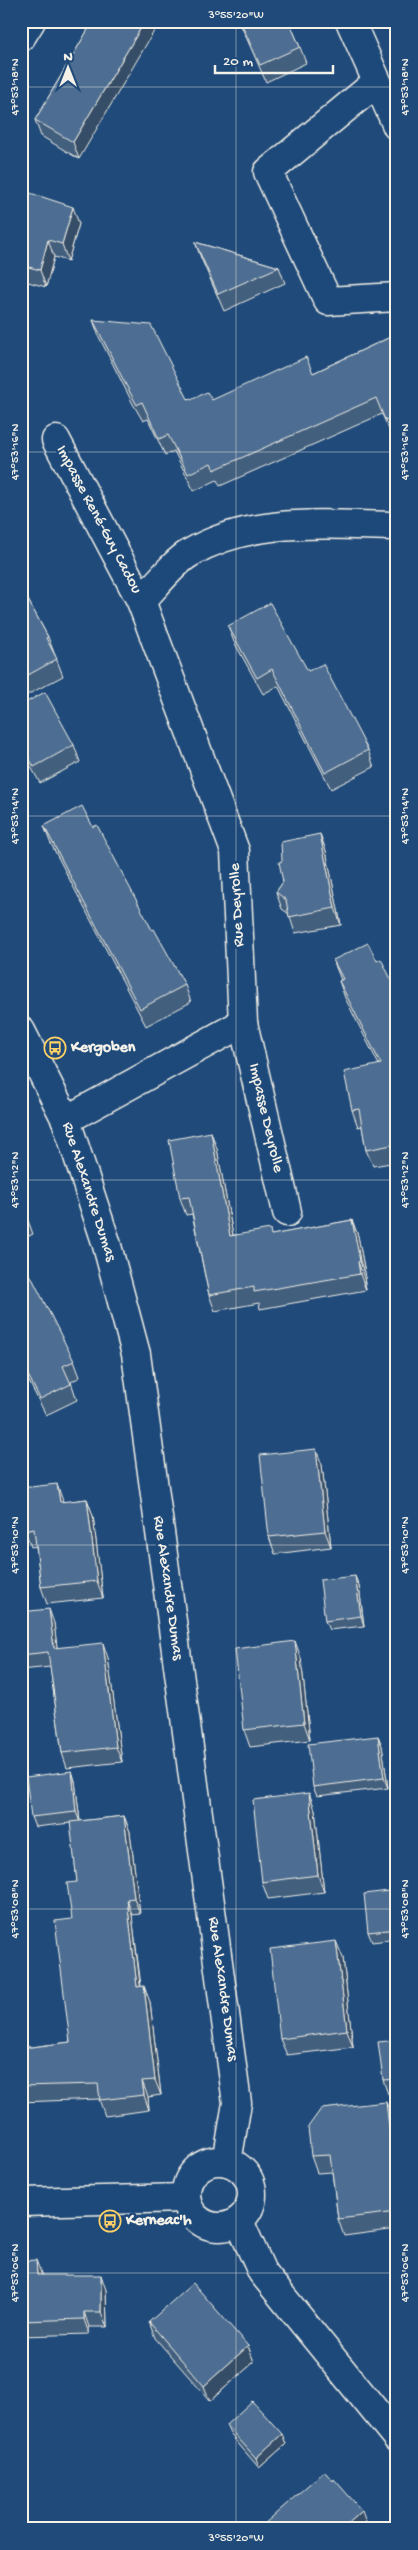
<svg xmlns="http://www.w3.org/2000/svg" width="418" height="2550" viewBox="0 0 418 2550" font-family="'Gochi Hand',sans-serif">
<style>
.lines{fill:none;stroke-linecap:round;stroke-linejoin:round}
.minor-casing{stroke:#f4f1e8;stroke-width:31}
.minor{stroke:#1f4a7a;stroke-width:28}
.wall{fill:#425f7e;stroke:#f4f1e8}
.shaded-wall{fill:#364d66;stroke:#f4f1e8}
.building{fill:#4d6e92;stroke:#f4f1e8}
.ticks{fill:none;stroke:#f4f1e8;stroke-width:1;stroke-opacity:0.45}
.labels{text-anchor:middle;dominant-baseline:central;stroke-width:5;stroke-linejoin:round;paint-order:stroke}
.street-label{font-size:16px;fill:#f4f1e8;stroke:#1f4a7a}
.poi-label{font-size:16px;font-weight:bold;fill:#f4f1e8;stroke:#1f4a7a;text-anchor:start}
.neatline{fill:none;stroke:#f4f1e8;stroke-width:2}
.ticks-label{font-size:12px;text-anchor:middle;fill:#f4f1e8}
</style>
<rect width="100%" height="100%" fill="#1f4a7a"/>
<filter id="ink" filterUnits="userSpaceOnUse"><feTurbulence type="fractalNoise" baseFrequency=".02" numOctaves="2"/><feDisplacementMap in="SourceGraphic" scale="10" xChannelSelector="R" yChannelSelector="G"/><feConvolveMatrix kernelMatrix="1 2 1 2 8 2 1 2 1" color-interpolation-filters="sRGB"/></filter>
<g filter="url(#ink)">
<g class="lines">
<g class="minor-casing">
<g id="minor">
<polyline points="350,21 397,126"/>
<polyline points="21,37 31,21"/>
<polyline points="377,82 268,172 328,301 397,297"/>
<polyline points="56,440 141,601 235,851 243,1023 287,1212"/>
<path d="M 141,601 C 154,588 175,561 190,553 C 253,516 327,525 397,526"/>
<polyline points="21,1031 66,1120 106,1242 136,1354 237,2103 227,2162"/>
<polyline points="66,1120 243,1023"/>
<circle cx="219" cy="2194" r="33"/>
<polyline points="21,2202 186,2198"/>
<polyline points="239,2221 262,2272 397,2438"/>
</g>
</g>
<use href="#minor" class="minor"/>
</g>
<g class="wall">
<polygon points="93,21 79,159 41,136 35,120"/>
<polygon points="239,21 289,21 300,47 306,63 266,82"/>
<polygon points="21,190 79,224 68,261 54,257 46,287 21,280"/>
<polygon points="195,242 279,267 285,283 224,311 201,258"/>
<polygon points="93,320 188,399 191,400 212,400 313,373 397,334 397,434 392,436 382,414 220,486 217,480 194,491 174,451 165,455 148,419 143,421 133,404 99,337"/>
<polygon points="21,587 48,637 63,676 27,695 21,685"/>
<polygon points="228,626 308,671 368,750 374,767 331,789 278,686 263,694 234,642"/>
<polygon points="21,705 74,745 80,762 40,783 21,749"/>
<polygon points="44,826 93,827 152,930 185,985 191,1002 146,1026 50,842"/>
<polygon points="320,834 326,851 341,925 295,933 289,914 282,909 276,892 283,882 282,861"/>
<polygon points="333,960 377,961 397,991 397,1162 373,1166 366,1150 362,1126 358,1127 352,1110 379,1065 345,998 339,981 341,980"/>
<polygon points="217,1149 233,1235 272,1235 352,1220 358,1236 366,1278 364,1278 366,1290 260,1309 259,1303 215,1311 209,1295 192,1214 186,1215 180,1198"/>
<polygon points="21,1206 27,1218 33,1234 21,1240"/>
<polygon points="21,1278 74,1361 80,1377 71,1382 77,1400 46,1415 21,1366"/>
<polygon points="322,1465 331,1547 275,1554 269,1537"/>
<polygon points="87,1499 93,1516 103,1598 47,1604 41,1587 36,1546 31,1547 25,1531 63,1501 64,1502"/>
<polygon points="359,1586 364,1626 329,1630 325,1621"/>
<polygon points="21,1612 54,1623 57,1648 108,1658 122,1762 67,1768 62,1753 50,1667 21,1670"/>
<polygon points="301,1658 310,1740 250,1747 244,1730"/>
<polygon points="378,1736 382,1746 388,1788 317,1796 313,1787"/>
<polygon points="72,1771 75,1781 80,1821 124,1816 130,1832 140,1914 132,1915 141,1986 150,2002 161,2095 148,2097 149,2110 105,2116 99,2099 21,2102 21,2047 32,2047 70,2042 72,1919 77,1882 71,1823 35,1827 31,1817"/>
<polygon points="309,1793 315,1810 324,1892 268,1899 262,1882"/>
<polygon points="397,1890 397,1939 372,1942 368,1932"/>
<polygon points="343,1958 353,2047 287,2055 280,2039"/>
<polygon points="397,2040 397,2093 388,2094 383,2080"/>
<polygon points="386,2102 392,2118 397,2158 397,2229 344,2236 338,2219 332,2172 317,2173 311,2156"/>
<polygon points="21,2261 41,2275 106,2290 107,2327 89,2327 89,2334 21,2336"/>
<polygon points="397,2266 397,2282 392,2270"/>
<polygon points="149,2322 248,2346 254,2362 210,2401 155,2338"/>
<polygon points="226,2425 286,2444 259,2468 230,2434"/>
</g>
<g class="shaded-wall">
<polygon points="145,21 160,21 79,159 73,142"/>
<polygon points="73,207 79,224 68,261 62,244"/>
<polygon points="48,240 54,257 46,287 40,270"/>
<polygon points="320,834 326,851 341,925 335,908"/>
<polygon points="393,1020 397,1029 397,1038"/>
<polygon points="211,1132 217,1149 236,1252 230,1236"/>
<polygon points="352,1220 358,1236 366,1278 360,1261"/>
<polygon points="358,1262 364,1278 366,1290 360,1274"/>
<polygon points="316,1449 322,1465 331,1547 325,1531"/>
<polygon points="57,1484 63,1501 66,1519 60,1502"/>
<polygon points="87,1499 93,1516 103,1598 97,1581"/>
<polygon points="355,1576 359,1586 364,1626 361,1616"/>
<polygon points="49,1609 54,1623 59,1663 54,1648"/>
<polygon points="295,1641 301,1658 310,1740 304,1723"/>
<polygon points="103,1643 108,1658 122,1762 116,1747"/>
<polygon points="378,1736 382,1746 388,1788 384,1778"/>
<polygon points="72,1771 75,1781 80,1822 76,1812"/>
<polygon points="309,1793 315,1810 324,1892 318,1875"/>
<polygon points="124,1816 130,1832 140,1914 134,1898"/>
<polygon points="127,1899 132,1915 142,2002 137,1987"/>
<polygon points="336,1941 343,1958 353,2047 347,2030"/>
<polygon points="144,1986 150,2002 161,2095 155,2080"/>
<polygon points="142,2081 148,2097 149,2110 144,2095"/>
<polygon points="386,2102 392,2118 397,2158 397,2192"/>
<polygon points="36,2260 42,2276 37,2275"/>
<polygon points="101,2275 106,2290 107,2327 101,2312"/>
<polygon points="84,2312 89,2327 89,2334 84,2319"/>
<polygon points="248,2346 254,2362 210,2401 204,2386"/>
<polygon points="282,2434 286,2444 259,2468 256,2458"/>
<polygon points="362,2511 368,2528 367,2529 342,2529"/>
</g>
<g class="building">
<polygon points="93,21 145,21 73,142 35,120"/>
<polygon points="240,21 289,21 300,47 260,65"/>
<polygon points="21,190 73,207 62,244 48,240 40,270 21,265"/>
<polygon points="195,242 279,267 218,294"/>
<polygon points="93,320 151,325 188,399 191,398 191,400 207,392 212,400 306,357 313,373 397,334 397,415 385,420 376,398 214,470 211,463 188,474 168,435 159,439 142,402 137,405 127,387"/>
<polygon points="21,587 48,637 46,638 57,659 21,679"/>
<polygon points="270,603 308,671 323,664 368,750 325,773 272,669 257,678 228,626"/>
<polygon points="45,692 74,745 34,767 21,744 21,705"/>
<polygon points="82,806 93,827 97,825 152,930 154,929 185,985 140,1009 44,826"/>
<polygon points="320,834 335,908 289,917 286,900 276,892 283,882 279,862 282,861 281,842"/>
<polygon points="368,943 377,961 381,959 397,991 397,1018 393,1020 397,1038 397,1144 366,1150 359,1109 352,1110 344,1072 381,1064 339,981 343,979 333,960"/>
<polygon points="211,1132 230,1236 270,1229 271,1235 352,1220 360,1261 358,1262 360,1274 254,1292 254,1287 209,1295 189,1197 180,1198 169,1140"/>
<polygon points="21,1206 27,1218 21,1221"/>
<polygon points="30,1274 74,1361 63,1366 71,1384 40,1399 21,1361 21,1278"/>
<polygon points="316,1449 325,1531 269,1537 260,1455"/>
<polygon points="57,1484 60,1502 87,1499 97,1581 41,1587 34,1529 25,1531 21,1496 21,1488"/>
<polygon points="355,1576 361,1616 325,1621 320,1580"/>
<polygon points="49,1609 54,1648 103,1643 116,1747 62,1753 48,1652 21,1655 21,1612"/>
<polygon points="295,1641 304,1723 244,1730 235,1649"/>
<polygon points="378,1736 384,1778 313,1787 308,1744"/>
<polygon points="72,1771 76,1812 31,1817 26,1777"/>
<polygon points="309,1793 318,1875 262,1882 253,1800"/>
<polygon points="124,1816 134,1898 127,1899 137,1987 144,1986 155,2080 142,2081 144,2095 100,2100 98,2084 21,2086 21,2047 32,2047 70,2042 55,1921 72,1919 67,1883 77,1882 70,1822"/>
<polygon points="397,1890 397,1929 368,1932 364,1894"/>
<polygon points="336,1941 347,2030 280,2039 270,1949"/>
<polygon points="397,2040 397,2079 383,2080 378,2042"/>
<polygon points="386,2102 397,2192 397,2212 338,2219 330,2155 311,2156 308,2127 321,2109"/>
<polygon points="36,2260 37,2275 101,2275 101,2312 84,2312 84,2319 21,2321 21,2261"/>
<polygon points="397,2266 397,2275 392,2270"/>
<polygon points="193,2283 248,2346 204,2386 149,2322"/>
<polygon points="252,2401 282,2434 256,2458 226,2425"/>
<polygon points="324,2471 333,2481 334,2479 362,2511 342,2529 267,2529 263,2525"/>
</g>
</g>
<path class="ticks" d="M 236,21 L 236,2529M 21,87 L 397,87M 21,452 L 397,452M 21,816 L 397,816M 21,1180 L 397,1180M 21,1545 L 397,1545M 21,1909 L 397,1909M 21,2273 L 397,2273"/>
<defs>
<g id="bus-ring" transform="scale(1.125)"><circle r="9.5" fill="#1f4a7a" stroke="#ffd166" stroke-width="1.5"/><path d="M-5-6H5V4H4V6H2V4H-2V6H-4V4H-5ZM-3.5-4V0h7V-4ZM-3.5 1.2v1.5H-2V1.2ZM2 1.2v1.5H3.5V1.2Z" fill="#ffd166"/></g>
</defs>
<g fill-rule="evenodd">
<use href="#bus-ring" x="55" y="1048"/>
<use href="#bus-ring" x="110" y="2221"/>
</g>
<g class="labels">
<g class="street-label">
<text transform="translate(98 520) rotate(62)">Impasse René-Guy Cadou</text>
<text transform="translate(238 905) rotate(-93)">Rue Deyrolle</text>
<text transform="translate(265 1118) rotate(77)">Impasse Deyrolle</text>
<text transform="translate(88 1192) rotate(72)">Rue Alexandre Dumas</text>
<text transform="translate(167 1588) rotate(82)">Rue Alexandre Dumas</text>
<text transform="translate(222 1989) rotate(82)">Rue Alexandre Dumas</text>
</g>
<g class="poi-label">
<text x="71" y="1048">Kergoben</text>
<text x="126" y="2221">Kerneac'h</text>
</g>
</g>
<rect width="418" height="2550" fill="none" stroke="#1f4a7a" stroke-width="55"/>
<g transform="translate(68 68)" stroke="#1f4a7a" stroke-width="4" paint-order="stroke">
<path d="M0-4L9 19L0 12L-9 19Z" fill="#f4f1e8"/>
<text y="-8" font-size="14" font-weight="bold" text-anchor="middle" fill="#f4f1e8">N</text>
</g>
<path d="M215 65v8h118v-8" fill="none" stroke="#f4f1e8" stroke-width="2.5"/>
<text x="223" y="65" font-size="15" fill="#f4f1e8" stroke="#1f4a7a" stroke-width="4" paint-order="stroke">20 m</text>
<rect x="28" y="28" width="362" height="2494" class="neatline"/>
<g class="ticks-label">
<text x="236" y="18">3°55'20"W</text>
<text transform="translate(14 87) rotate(-90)" y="4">47°53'18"N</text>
<text transform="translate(404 87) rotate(-90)" y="4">47°53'18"N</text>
<text transform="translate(14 452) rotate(-90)" y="4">47°53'16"N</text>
<text transform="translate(404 452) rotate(-90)" y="4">47°53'16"N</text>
<text transform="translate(14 816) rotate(-90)" y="4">47°53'14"N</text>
<text transform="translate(404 816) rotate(-90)" y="4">47°53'14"N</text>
<text transform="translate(14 1180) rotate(-90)" y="4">47°53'12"N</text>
<text transform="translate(404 1180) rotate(-90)" y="4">47°53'12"N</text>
<text transform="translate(14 1545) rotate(-90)" y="4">47°53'10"N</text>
<text transform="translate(404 1545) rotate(-90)" y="4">47°53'10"N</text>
<text transform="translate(14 1909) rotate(-90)" y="4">47°53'08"N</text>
<text transform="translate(404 1909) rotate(-90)" y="4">47°53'08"N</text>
<text transform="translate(14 2273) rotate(-90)" y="4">47°53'06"N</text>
<text transform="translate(404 2273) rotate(-90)" y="4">47°53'06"N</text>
<text x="236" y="2541">3°55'20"W</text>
</g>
</svg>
